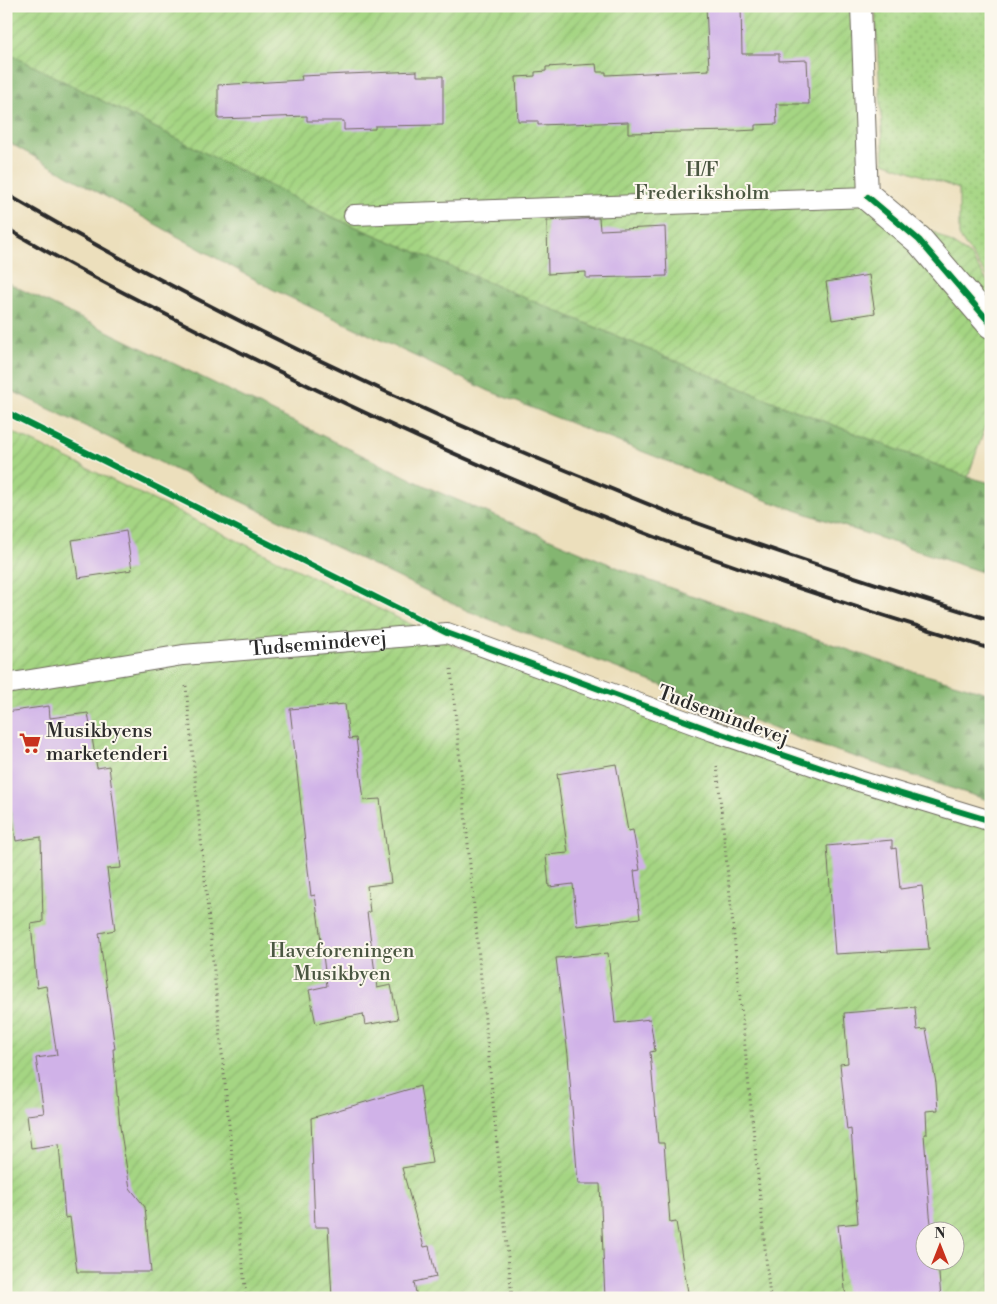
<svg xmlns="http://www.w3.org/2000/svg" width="997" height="1304" viewBox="0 0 997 1304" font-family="'Libre Bodoni',serif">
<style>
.forest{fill:url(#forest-firs);stroke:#58704e}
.park{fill:url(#park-dots);stroke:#688057}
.garden{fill:url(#garden-furrows);stroke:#688057;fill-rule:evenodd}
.building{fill:#d0b2e8}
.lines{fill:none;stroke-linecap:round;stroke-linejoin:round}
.lane-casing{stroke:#6f6a5e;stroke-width:22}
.street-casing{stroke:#6f6a5e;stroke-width:30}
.path{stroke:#6f6a5e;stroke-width:3;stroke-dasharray:1 4;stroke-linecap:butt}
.lane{stroke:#fff;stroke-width:20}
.street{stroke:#fff;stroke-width:28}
.rail{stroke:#2b2b2b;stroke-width:4}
.cycleway-casing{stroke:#fbf7ec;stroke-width:9}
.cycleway{stroke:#00873e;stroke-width:6}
.labels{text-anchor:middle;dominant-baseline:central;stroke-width:4;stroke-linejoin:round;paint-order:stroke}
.park-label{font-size:20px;fill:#4a5641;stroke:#fbf7ec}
.street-label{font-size:20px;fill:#2b2b2b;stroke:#fbf7ec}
.poi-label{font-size:20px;fill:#2b2b2b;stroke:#fbf7ec;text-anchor:start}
</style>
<defs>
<pattern id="forest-firs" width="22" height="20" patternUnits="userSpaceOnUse" patternTransform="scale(1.25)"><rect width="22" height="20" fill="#84b671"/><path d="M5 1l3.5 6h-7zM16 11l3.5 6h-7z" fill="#6c945d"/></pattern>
<pattern id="park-dots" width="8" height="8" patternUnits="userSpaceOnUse" patternTransform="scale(1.25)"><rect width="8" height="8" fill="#a5d583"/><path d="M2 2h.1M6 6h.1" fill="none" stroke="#8eb771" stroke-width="1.8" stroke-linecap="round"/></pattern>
<pattern id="garden-furrows" width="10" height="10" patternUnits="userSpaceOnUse" patternTransform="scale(1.25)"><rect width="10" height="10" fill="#a5d583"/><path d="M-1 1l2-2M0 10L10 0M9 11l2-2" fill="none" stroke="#8eb771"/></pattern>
</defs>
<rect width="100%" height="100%" fill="#fbf7ec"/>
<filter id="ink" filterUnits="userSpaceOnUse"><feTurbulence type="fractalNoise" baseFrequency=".02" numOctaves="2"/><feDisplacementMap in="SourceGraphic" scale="10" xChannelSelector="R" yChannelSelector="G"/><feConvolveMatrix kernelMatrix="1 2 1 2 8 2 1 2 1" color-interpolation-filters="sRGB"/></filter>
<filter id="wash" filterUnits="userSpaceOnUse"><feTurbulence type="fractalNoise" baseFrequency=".0096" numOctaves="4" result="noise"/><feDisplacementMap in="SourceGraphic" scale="20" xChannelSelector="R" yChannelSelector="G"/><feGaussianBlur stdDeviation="1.12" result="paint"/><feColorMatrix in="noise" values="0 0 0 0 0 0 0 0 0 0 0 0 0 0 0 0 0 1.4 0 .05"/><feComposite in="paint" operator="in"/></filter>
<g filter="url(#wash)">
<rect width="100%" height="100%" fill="#ecdfbc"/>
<g class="forest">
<polygon points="6,52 330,216 772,401 968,477 991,483 991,575 768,501 489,391 272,289 6,141"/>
<polygon points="6,282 436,491 645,579 889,664 991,694 991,801 806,741 468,611 6,388"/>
</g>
<polygon class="park" points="875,6 991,6 991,282 959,236 959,189 884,162"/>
<g class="garden">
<polygon points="6,6 864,6 879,197 970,255 991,287 991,409 968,477 772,401 330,216 6,52"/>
<path d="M 6,429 L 458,647 L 991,822 L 991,1298 L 6,1298 ZM 924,1232 L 954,1232 L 954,1262 L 924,1262 Z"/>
</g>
<g id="blocks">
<g class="building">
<polygon points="706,6 741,6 742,54 779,54 779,61 807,60 809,104 776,104 777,124 755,125 755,130 737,131 628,133 628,122 538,125 538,121 518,121 516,77 535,76 535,72 546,71 546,67 596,64 597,72 606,72 606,75 709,70"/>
<polygon points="417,71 417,76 443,76 443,125 375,126 375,129 344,130 344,121 307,121 307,116 218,119 218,85 302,80 301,76"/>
<polygon points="599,218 600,230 665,227 667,276 586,278 586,272 548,274 547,221"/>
<polygon points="869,275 875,313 832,320 826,282"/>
<polygon points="126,531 132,570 78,578 72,540"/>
<polygon points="345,704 349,739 356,738 364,800 380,799 391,883 367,886 370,912 367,912 377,988 391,985 398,1019 365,1025 363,1014 316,1024 309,990 327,986 315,895 311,896 290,709"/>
<polygon points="49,706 50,718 88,713 97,768 109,766 121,868 107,869 115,930 99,933 115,1049 113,1049 120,1127 130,1188 145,1207 151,1272 77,1272 70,1217 65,1218 59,1144 31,1148 27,1115 44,1113 36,1058 57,1055 46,986 37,988 31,924 43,922 41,837 16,841 11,809 6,809 6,712"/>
<polygon points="616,764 628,831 633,830 640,870 634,871 640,918 577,926 573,884 549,887 546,855 568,853 557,774"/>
<polygon points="892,840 892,849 896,848 900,889 922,886 929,949 835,954 827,846"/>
<polygon points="608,953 615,1023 650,1019 655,1051 650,1052 658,1143 664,1143 670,1223 676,1222 689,1298 605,1298 600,1184 578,1184 568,1055 556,958"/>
<polygon points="915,1007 917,1030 926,1029 936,1083 938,1110 926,1111 927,1134 924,1134 930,1215 932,1231 936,1232 924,1232 924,1262 938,1262 941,1298 846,1298 838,1225 858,1223 851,1129 847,1130 840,1064 848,1063 844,1013"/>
<polygon points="420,1086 432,1163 402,1168 424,1247 429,1246 436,1277 414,1282 417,1298 332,1298 328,1227 315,1227 311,1118"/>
</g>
</g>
</g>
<g filter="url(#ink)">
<use href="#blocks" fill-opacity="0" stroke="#6f6a5e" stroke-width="1"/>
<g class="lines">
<g class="lane-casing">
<g id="lane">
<polyline points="354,215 868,197 861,6"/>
<path id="s1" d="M 6,684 L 183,655 L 447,633 L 713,731 L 859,781 L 991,821"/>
</g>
</g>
<g class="street-casing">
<polyline id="street" points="868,197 919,240 991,324"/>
</g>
<g class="path">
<polyline points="451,669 512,1298"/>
<polyline points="186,686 246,1298"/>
<polyline points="717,766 770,1298"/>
<polyline points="989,852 991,871"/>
</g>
<use href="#lane" class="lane"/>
<use href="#street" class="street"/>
<g class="rail">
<path d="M 6,194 C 187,299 375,392 568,471 C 605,486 641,502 678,516 C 781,554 886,588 991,620"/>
<path d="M 6,228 C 74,268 145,304 216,340 C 362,414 510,482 663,540 C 771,581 881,615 991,649"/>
</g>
<g class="cycleway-casing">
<g id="cycleway">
<polyline points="868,197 919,240 991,324"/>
<polyline points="6,412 447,633 713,731 859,781 991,821"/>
</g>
</g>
<use href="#cycleway" class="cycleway"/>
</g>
</g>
<defs>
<g id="supermarket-bare" transform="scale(1.725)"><path d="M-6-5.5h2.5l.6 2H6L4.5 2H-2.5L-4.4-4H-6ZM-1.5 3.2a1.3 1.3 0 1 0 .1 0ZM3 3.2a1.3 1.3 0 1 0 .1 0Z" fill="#c8321e" stroke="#fbf7ec" stroke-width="2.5" paint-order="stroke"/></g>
</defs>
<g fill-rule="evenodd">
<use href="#supermarket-bare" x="30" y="743"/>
</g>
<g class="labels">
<g class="park-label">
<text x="702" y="170">H/F<tspan x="702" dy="23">Frederiksholm</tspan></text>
<text x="342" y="951">Haveforeningen<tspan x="342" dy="23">Musikbyen</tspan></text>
</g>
<g class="street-label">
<text stroke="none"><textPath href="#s1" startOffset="315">Tudsemindevej</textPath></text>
<text transform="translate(723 716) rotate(20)">Tudsemindevej</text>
</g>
<g class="poi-label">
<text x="46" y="731">Musikbyens<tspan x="46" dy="23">marketenderi</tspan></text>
</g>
</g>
<rect width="997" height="1304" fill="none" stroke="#fbf7ec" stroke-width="25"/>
<g transform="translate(940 1246)"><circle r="24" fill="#fbf7ec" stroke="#a8a59f"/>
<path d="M0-4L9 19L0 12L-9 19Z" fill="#c8321e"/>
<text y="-8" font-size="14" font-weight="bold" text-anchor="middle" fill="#2b2b2b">N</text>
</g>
</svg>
